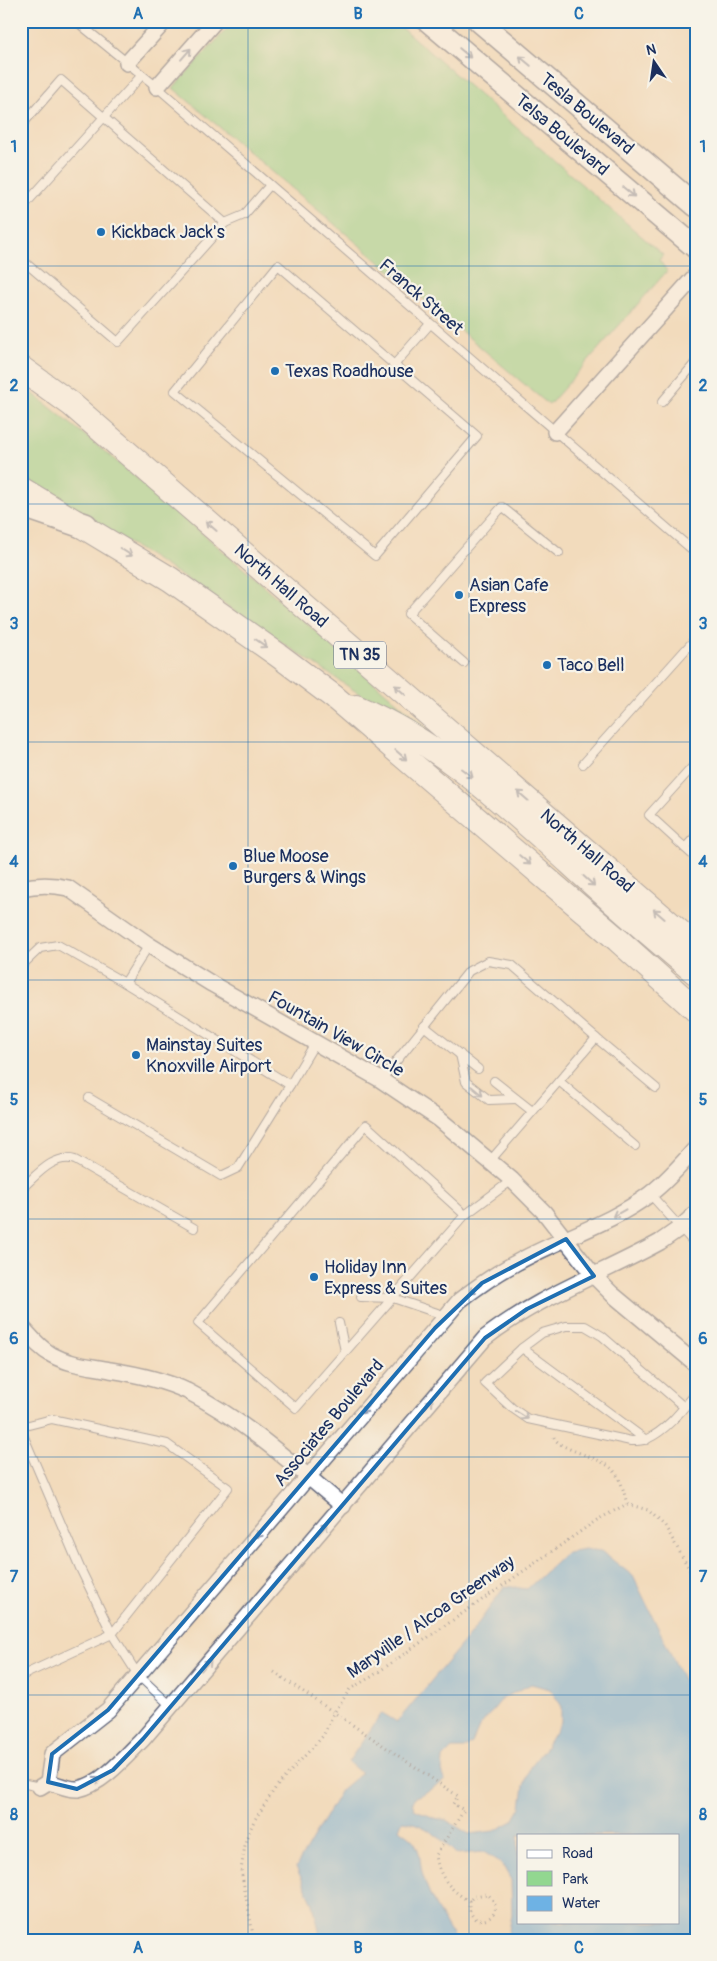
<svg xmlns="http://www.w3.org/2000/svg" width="717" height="1961" viewBox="0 0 717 1961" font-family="Pangolin,sans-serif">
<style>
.green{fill:#92d790;stroke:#568377}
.water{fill:#6eb2e4;stroke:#4470a1;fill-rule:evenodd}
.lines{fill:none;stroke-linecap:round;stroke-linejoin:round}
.service-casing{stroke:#666b7f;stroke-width:10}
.minor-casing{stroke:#666b7f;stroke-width:18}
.secondary-casing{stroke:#666b7f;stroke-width:24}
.primary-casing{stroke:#666b7f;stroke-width:26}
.trunk-casing{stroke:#666b7f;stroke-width:28}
.path{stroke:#666b7f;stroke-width:3;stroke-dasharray:1 4;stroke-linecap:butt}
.service{stroke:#fff;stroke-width:8}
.minor{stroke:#fff;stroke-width:15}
.secondary{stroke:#fff;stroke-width:21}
.primary{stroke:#fff;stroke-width:24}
.trunk{stroke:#fff;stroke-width:25}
.oneway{stroke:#8d97ae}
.marked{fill:none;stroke:#1f6fb2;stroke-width:4;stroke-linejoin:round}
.grid{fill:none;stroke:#1f6fb2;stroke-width:1;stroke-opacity:0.55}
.poi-dot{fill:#1f6fb2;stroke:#f7f3e8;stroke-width:2}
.labels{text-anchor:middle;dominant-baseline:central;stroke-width:4.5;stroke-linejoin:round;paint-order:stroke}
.shield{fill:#f7f3e8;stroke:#5d6a87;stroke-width:1}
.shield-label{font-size:16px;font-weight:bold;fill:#1b2f5e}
.street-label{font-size:18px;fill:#1b2f5e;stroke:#f7f3e8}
.poi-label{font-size:18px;fill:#1b2f5e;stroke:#f7f3e8;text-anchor:start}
.neatline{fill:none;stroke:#1f6fb2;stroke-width:2}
.grid-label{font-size:16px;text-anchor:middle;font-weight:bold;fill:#1f6fb2}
</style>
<rect width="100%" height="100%" fill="#f7f3e8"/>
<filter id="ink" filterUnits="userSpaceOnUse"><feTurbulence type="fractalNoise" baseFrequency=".02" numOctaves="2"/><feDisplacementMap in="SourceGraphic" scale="10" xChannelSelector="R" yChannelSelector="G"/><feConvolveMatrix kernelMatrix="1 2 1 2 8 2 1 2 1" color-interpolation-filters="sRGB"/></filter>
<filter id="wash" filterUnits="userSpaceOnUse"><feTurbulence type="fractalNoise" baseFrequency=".0096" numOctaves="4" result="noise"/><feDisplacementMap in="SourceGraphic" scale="20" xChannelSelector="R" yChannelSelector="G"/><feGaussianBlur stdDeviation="1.12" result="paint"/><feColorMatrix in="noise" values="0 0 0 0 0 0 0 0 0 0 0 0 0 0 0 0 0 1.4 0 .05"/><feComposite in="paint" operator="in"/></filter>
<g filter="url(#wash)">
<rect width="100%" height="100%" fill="#f2dbbc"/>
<g class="green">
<polygon points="234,21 394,21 663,255 659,260 667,271 549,405 173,88"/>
<path d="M 21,384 C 177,507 324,639 473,769 L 180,575 L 21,476 Z"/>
</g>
<path class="water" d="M 585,1549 L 601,1551 L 633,1576 L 696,1706 L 696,1940 L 507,1940 L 512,1915 L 511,1880 L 502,1864 L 484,1852 L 456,1854 C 441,1839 426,1823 402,1821 L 399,1829 C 405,1834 413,1838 416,1845 C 421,1855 420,1866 423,1876 C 430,1899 443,1919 455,1940 L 321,1940 L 313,1903 L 296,1867 L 341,1790 L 361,1773 L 348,1762 L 382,1713 L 397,1722 L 472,1632 L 505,1586 L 527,1589 L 567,1552 ZM 531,1684 L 550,1689 L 561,1705 L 561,1722 L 546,1747 L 530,1767 L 524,1786 L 521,1807 L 513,1821 L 494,1831 L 469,1834 L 446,1820 L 434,1818 L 414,1809 L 412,1802 L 415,1797 L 423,1794 L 445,1780 L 442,1771 L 443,1758 L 452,1749 L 464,1749 L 472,1743 L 479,1727 L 502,1699 ZM 518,1835 L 678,1835 L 678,1922 L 518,1922 Z"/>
</g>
<g filter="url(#ink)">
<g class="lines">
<g class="service-casing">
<g id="service">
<polyline points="76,21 157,87 696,553"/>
<polyline points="21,126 61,80 225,223"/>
<polyline points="21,209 142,75"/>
<polyline points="21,259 118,342 225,223 244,215 270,185"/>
<polygon points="278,265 477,436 375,556 175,391"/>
<polyline points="394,365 430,324"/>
<polyline points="662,402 696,362"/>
<polyline points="464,663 408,614 502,507 559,553"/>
<polyline points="696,763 649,815 696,858"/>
<polyline points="583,764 696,638"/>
<polyline points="685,848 696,836"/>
<polyline points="21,966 40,948 58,945 125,983 149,945"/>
<polyline points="424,1026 478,1069"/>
<polyline points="596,1038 656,1088"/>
<polyline points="460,1054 466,1082 489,1100 516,1099"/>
<polyline points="381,1080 469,971 488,961 512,965 596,1038 490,1161"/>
<polyline points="494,1081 532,1111"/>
<polyline points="559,1081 635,1146"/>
<polyline points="290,1085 315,1043"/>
<polyline points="89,1098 221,1176 238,1168 290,1085 125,983"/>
<path d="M 21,1189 C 36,1176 54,1153 75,1160 L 194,1228"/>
<polyline points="650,1194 696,1245"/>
<polyline points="465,1215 296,1408 198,1323 366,1125 465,1215 512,1180"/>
<polyline points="361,1297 393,1298 446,1316"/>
<polyline points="339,1323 345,1351"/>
<polyline points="522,1348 646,1440"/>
<path d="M 684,1407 L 602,1336 L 585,1326 L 566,1326 L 542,1333 L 522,1348 L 485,1383 L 512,1408 L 528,1419 L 631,1441 C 636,1441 642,1441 647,1439 C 667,1430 682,1410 696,1393"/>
<polyline points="21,1427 52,1419 167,1444 228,1488 112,1634 21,1676"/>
<polyline points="21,1430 80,1568 112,1634 138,1675 171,1706"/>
<polyline points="21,1783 40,1787"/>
</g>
</g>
<g class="minor-casing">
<g id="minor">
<polyline points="127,63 165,21"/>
<polyline points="157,87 215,21"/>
<polyline points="555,432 696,275"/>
<path d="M 21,888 C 38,884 52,884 68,888 L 149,945 L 212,984 L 381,1080 L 439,1119 L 512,1180 L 544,1212 L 594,1276 L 612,1294 L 696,1364"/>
<path d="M 21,1326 C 31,1337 39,1348 52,1355 C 70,1365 90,1366 110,1370 C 136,1374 163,1380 187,1391 C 244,1420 294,1465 343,1506"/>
<path d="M 48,1782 C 57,1784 69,1790 78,1789 C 102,1785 127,1755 143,1739 L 485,1338 C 537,1297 602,1274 660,1242 L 680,1228 L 696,1213"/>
<path d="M 40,1787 L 48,1782 L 52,1754 L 108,1710 L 460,1300 C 477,1287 495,1274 514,1264 C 558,1239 609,1225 650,1194 C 667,1181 682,1164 696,1148"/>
</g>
</g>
<g class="secondary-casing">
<g id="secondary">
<polyline points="428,21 696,248"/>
<polyline points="479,21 696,206"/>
</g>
</g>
<g class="primary-casing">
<g id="primary">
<polyline points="21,368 71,404 696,946"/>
<polyline points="21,489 170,579 278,655 334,697 618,940 696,1010"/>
<path d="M 356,707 C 442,744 502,802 570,863 C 611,901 653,937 696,973"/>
</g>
</g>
<g class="trunk-casing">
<polyline id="trunk" points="21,504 85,526"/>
</g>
<g class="path">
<path d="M 554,1437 C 559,1451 602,1456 614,1471 C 622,1481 624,1493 627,1504"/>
<path d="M 274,1672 L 458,1796 L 453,1804 L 464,1810 L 436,1855 C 439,1877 450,1890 469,1901 C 467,1937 514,1915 487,1894 L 474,1896 L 469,1901"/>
<polyline points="254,1940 241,1870 246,1839 254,1821 276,1787 323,1736 334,1713 350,1689 371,1677 597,1520 627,1504 648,1510 665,1526 696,1581"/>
</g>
<use href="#service" class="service"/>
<use href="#minor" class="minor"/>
<use href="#secondary" class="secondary"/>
<use href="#primary" class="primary"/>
<use href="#trunk" class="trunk"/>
</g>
<defs><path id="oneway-shaft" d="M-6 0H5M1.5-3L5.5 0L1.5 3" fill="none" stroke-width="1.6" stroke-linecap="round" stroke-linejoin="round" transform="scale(1.25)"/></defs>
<g class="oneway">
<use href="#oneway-shaft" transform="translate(465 53) rotate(40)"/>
<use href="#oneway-shaft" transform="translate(186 54) rotate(-49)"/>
<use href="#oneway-shaft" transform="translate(525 61) rotate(-140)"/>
<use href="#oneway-shaft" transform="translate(629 192) rotate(40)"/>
<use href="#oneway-shaft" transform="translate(211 526) rotate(-139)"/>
<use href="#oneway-shaft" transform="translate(126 552) rotate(32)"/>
<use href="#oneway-shaft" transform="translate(261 643) rotate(35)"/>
<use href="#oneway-shaft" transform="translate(400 690) rotate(-139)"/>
<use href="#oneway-shaft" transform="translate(401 755) rotate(41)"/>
<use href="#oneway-shaft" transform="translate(467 773) rotate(37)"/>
<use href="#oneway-shaft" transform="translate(523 796) rotate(-139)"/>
<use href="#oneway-shaft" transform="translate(525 860) rotate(40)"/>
<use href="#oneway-shaft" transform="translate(589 881) rotate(42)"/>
<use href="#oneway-shaft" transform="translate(659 914) rotate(-139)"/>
<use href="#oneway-shaft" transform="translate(477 1091) rotate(40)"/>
<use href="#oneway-shaft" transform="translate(619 1213) rotate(151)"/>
<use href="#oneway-shaft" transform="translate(475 1289) rotate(142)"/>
<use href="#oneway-shaft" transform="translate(428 1405) rotate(-50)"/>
<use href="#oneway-shaft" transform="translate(366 1408) rotate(130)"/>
<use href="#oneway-shaft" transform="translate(522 1415) rotate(32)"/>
<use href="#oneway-shaft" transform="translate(323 1529) rotate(-49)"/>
<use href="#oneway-shaft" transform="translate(261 1532) rotate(131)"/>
<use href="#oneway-shaft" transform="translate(206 1665) rotate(-49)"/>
<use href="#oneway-shaft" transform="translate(94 1782) rotate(-31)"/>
</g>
</g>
<path d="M0 0H717V1961H0ZM 566,1239 L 594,1276 L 527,1309 L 485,1338 L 143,1739 L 113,1770 L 77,1789 L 48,1782 L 52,1754 L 108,1710 L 435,1328 L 482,1283 Z" fill="#f2dbbc" fill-opacity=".55" fill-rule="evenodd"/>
<path class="marked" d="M 566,1239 L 594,1276 L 527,1309 L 485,1338 L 143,1739 L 113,1770 L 77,1789 L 48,1782 L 52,1754 L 108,1710 L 435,1328 L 482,1283 Z"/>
<path class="grid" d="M 248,21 L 248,1940M 469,21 L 469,1940M 21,266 L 696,266M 21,504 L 696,504M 21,742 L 696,742M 21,980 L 696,980M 21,1219 L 696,1219M 21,1457 L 696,1457M 21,1695 L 696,1695"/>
<g class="poi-dot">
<circle cx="101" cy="232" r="5"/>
<circle cx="275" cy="371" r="5"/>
<circle cx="459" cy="595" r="5"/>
<circle cx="547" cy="665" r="5"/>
<circle cx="233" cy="866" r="5"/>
<circle cx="136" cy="1055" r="5"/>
<circle cx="314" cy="1277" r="5"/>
</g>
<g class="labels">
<rect class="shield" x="334" y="641.5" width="52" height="27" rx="4"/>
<g class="shield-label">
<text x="360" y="655">TN 35</text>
</g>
<g class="street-label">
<text transform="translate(587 114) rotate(40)">Tesla Boulevard</text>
<text transform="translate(562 135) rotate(40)">Telsa Boulevard</text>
<text transform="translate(421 297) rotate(41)">Franck Street</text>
<text transform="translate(281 586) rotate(41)">North Hall Road</text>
<text transform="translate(587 851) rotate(41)">North Hall Road</text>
<text transform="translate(336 1034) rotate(30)">Fountain View Circle</text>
<text transform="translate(329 1423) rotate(-50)">Associates Boulevard</text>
<text transform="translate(431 1617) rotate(-35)">Maryville / Alcoa Greenway</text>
</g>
<g class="poi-label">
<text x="111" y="232">Kickback Jack's</text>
<text x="285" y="371">Texas Roadhouse</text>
<text x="469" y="585">Asian Cafe<tspan x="469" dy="21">Express</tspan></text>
<text x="557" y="665">Taco Bell</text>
<text x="243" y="856">Blue Moose<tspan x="243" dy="21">Burgers &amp; Wings</tspan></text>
<text x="146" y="1045">Mainstay Suites<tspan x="146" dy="21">Knoxville Airport</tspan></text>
<text x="324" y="1267">Holiday Inn<tspan x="324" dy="21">Express &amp; Suites</tspan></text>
</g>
</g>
<rect width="717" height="1961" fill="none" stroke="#f7f3e8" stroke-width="55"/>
<rect x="517" y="1834" width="162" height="90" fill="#f7f3e8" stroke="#9fa5b1"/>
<rect x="527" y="1850" width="25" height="8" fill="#ffffff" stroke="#9fa5b1"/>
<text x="562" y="1858" font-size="15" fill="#1b2f5e">Road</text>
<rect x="527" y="1871" width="25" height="15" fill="#92d790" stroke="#9fa5b1"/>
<text x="562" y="1884" font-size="15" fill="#1b2f5e">Park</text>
<rect x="527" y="1896" width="25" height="15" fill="#6eb2e4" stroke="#9fa5b1"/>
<text x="562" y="1908" font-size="15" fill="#1b2f5e">Water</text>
<g transform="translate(654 62) rotate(347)" stroke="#f7f3e8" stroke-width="4" paint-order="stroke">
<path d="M0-4L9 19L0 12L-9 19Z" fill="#1b2f5e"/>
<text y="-8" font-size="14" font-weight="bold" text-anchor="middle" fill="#1b2f5e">N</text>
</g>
<rect x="28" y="28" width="662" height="1906" class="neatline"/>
<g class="grid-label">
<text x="138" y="19">A</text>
<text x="358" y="19">B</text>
<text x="579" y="19">C</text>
<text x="14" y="152">1</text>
<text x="703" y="152">1</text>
<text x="14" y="391">2</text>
<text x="703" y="391">2</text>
<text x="14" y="629">3</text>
<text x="703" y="629">3</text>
<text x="14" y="867">4</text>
<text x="703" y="867">4</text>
<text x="14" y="1105">5</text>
<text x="703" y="1105">5</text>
<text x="14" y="1344">6</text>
<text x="703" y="1344">6</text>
<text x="14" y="1582">7</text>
<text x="703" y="1582">7</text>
<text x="14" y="1820">8</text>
<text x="703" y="1820">8</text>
<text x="138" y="1953">A</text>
<text x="358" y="1953">B</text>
<text x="579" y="1953">C</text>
</g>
</svg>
